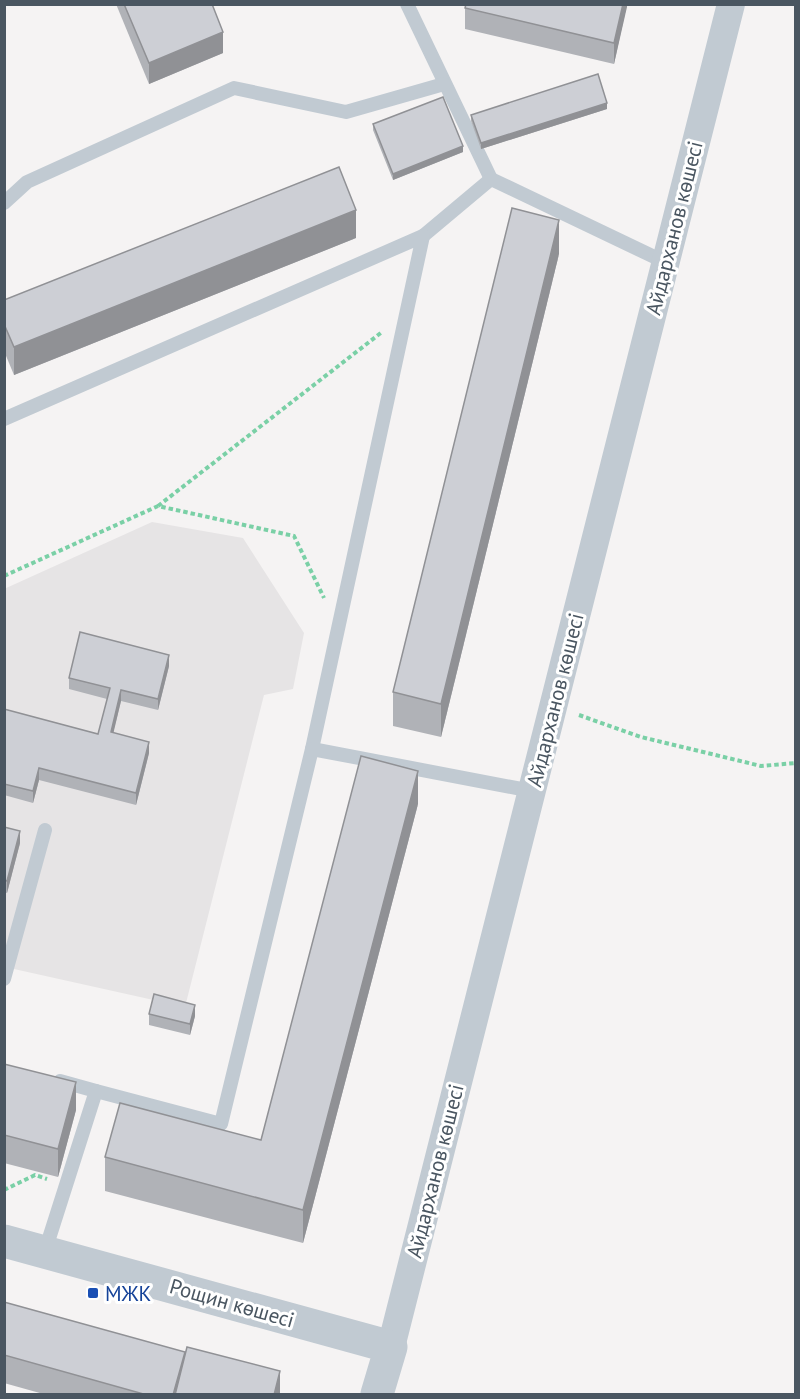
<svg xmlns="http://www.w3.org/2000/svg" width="800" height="1399" viewBox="0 0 800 1399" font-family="'PT Sans',sans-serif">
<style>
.education{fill:#e6e4e5}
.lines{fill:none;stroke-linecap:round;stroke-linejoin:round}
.path{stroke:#7ad0a6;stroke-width:4;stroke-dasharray:4.5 3;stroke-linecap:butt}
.service{stroke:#c1cad2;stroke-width:14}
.minor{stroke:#c1cad2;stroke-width:28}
.tertiary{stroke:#c1cad2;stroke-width:33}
.wall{fill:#b0b2b7}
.shaded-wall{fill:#909195}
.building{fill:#cdcfd5;stroke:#909195;stroke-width:1.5}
.transit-dot{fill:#1a4fb4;stroke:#fff;stroke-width:2}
.labels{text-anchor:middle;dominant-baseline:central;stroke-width:6;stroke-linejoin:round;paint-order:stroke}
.street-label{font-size:21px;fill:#4a5661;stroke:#fff}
.transit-label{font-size:21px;fill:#164399;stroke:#fff;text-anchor:start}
</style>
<rect width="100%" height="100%" fill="#f5f3f3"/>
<polygon class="education" points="152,522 243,538 304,633 293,689 264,695 185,1007 5,967 4,589"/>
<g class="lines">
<g class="path">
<polyline points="158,506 382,332"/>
<polyline points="4,576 158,506 294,536 324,598"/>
<polyline points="579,715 641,737 761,766 796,763"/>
<polyline points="4,1190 35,1175 47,1179"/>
</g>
<g class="service">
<polyline points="407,4 491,179"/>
<polyline points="4,203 27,182 234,88 346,112 444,84"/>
<polyline points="423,236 491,179 665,262"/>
<polyline points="4,419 423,236 312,749"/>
<polyline points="4,979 45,830"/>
<polyline points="60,1081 96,1091"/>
<polyline points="45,1251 96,1091 221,1124 312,749 532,791"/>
</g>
<polyline class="minor" points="391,1347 731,4"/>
<polyline class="tertiary" points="4,1241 391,1347 377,1394"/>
</g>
<g class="wall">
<polygon points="116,4 212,4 223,53 149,84"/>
<polygon points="627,4 614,64 465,29 465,8"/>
<polygon points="607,109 481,149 471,121 471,115"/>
<polygon points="373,124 463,152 393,180 373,130"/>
<polygon points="356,238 14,375 4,351 4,300"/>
<polygon points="559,254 441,737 393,726 393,692"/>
<polygon points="169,666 158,710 121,701 113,733 149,753 136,805 39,780 33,803 4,795 4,709 98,734 107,699 69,689 69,678"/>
<polygon points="418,804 303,1243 105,1191 105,1157 261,1140"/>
<polygon points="4,827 20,843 7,893 4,892"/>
<polygon points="149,1014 195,1016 190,1035 149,1025"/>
<polygon points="4,1064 76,1110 58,1177 4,1163"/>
<polygon points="4,1302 280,1395 47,1395 4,1383"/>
</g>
<g class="shaded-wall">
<polygon points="623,4 627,4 627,7 614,64 614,43"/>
<polygon points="223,32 223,53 149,84 149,63"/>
<polygon points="607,103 607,109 481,149 481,143"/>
<polygon points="463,146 463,152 393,180 393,174"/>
<polygon points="356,210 356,238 14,375 14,347"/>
<polygon points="559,220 559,254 441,737 441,704"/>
<polygon points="169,655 169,666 158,710 158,699"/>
<polygon points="121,690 121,701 111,743 111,732"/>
<polygon points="149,742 149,753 136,805 136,793"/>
<polygon points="39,768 39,780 33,803 33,791"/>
<polygon points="418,771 418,804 303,1243 303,1210"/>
<polygon points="20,831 20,843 7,893 7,881"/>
<polygon points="195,1005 195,1016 190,1035 190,1024"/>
<polygon points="76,1082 76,1110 58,1177 58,1149"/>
<polygon points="185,1352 181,1395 173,1395"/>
<polygon points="280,1371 280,1395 274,1395"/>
</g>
<g class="building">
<polygon points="124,4 212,4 223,32 149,63"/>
<polygon points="466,4 623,4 614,43 465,8"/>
<polygon points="598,74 607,103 481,143 471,115"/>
<polygon points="443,97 463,146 393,174 373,124"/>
<polygon points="339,167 356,210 14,347 4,324 4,300"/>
<polygon points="512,208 559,220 441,704 393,692"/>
<polygon points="80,632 169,655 158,699 121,690 111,732 149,742 136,793 39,768 33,791 4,784 4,709 98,734 110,688 69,678"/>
<polygon points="361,756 418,771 303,1210 105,1157 120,1103 261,1140"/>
<polygon points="4,827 20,831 7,881 4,880"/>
<polygon points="154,994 195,1005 190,1024 149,1014"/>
<polygon points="4,1064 76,1082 58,1149 4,1135"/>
<polygon points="4,1302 185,1352 173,1395 147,1395 4,1355"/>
<polygon points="187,1347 280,1371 274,1395 175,1395"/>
</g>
<rect class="transit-dot" x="87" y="1287" width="12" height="12" rx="3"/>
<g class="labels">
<g class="street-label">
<text transform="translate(674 228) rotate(-76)">Айдарханов көшесі</text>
<text transform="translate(555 700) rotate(-76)">Айдарханов көшесі</text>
<text transform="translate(435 1171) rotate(-76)">Айдарханов көшесі</text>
<text transform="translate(232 1303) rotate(16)">Рощин көшесі</text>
</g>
<g class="transit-label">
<text x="105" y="1293">МЖК</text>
</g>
</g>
<rect width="800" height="1399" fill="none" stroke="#4a5661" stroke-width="12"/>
</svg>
